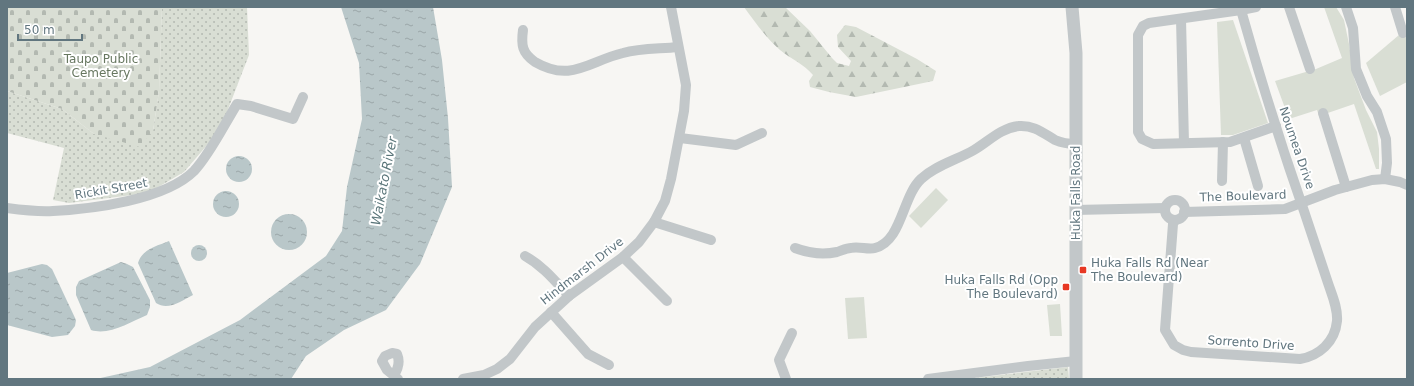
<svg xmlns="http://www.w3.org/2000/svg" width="1414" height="386" viewBox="0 0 1414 386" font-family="'DejaVu Sans',sans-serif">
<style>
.grass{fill:url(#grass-dots)}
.forest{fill:url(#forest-firs)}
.cemetery{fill:url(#cemetery-stones)}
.park{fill:#d9ded4}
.water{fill:url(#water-ripples)}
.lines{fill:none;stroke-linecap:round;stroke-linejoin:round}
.minor{stroke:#c2c7c9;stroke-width:10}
.tertiary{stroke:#c2c7c9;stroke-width:13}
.poi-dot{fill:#e73823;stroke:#fff;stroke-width:1.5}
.labels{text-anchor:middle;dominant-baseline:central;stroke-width:4;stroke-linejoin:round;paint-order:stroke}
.park-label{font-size:12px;fill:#677760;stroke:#fff}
.street-label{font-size:12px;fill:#61767f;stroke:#fff}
.poi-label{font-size:12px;fill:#61767f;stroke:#fff;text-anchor:start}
.water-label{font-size:13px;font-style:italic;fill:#5b767a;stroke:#fff}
</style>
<defs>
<pattern id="grass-dots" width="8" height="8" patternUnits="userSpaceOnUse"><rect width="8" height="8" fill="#d9ded4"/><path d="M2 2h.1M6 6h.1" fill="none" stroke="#b3b9b1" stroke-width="1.8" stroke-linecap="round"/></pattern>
<pattern id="forest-firs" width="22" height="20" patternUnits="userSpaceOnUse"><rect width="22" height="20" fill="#d9ded4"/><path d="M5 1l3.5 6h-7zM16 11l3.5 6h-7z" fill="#b3b9b1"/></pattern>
<pattern id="cemetery-stones" width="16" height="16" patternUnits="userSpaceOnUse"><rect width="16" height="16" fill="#d9ded4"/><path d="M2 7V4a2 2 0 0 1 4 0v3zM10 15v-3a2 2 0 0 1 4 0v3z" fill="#b3b9b1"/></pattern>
<pattern id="water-ripples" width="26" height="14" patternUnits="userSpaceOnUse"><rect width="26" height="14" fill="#b9c7c9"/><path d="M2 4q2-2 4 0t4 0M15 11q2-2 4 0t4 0" fill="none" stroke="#9aa6a8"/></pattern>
</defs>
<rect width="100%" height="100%" fill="#f7f6f3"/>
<g class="grass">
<polygon points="162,7 247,7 249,55 220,130 184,172 148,193 69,203 53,200 64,148 7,133 7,91 62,109 94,134 153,131 159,91"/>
<polygon points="1068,367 1069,379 966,379"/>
</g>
<path class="forest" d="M 744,7 L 785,7 L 810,31 L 832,58 L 837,63 L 849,66 L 851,61 L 838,47 L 837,35 L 845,25 L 856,27 L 917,59 L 936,71 L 933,81 L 856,97 L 829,92 L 810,87 L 809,81 L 813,75 C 804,64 791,59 780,50 C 766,38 755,22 744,7 Z"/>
<polygon class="cemetery" points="7,7 162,7 159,91 153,131 140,147 94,134 62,109 7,91"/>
<g class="park">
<polygon points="1324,7 1336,7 1344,20 1349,44 1354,78 1366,110 1377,132 1379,149 1379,169 1376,169 1354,104 1319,116 1317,110 1289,119 1275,81 1316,69 1342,58"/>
<polygon points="1233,20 1268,123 1233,135 1221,135 1217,22"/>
<polygon points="1407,34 1407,82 1380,96 1366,63 1399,35"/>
<polygon points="936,188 948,200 921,228 909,216"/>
<polygon points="864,297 867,338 848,339 845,298"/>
<polygon points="1060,304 1062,336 1050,336 1047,305"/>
</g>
<g class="water">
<polygon points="341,7 433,7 442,60 448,118 452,187 420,264 386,310 344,330 306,356 291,379 96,379 150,367 240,320 326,256 342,231 347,187 362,119 359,63"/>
<circle cx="239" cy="169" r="13"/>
<circle cx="226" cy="204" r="13"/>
<circle cx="289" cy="232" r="18"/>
<path d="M 169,241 L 193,295 C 181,301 168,311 156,303 L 138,263 C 142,249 157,246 169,241 Z"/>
<circle cx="199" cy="253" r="8"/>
<path d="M 121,262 L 127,264 L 133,267 L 150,300 L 150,307 L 147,315 C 130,322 109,336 91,330 L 76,295 L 76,287 L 79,281 Z"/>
<polygon points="42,264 47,265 52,269 76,320 75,326 68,335 52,337 7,325 7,273"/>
</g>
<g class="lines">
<g class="minor">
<polyline points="1256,7 1241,10 1149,23 1143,26 1138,35 1138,132 1142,139 1153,144 1230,142 1276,126"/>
<polyline points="1289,7 1310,69"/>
<polyline points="1346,7 1353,28 1356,69 1367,96 1377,112 1386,139 1387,163 1385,179"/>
<polyline points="1395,7 1403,33"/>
<polyline points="1181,19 1184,143"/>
<path d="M 523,30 C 521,45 522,53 535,62 C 571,83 589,61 623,53 C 641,48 660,49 678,47"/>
<polyline points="1323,113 1346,187"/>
<polyline points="680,138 736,145 762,133"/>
<polyline points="1244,138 1258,186"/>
<polyline points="1222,181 1223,142"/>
<circle cx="1175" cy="210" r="10"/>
<path d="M 7,208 C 22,210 37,212 53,211 C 92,209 165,200 194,171 C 210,154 224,125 237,104 L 251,106 L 293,119 L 303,97"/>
<polyline points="1075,210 1165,208"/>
<polyline points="1184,212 1285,209 1335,190 1372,180 1385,179 1400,182 1407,185"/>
<path d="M 1175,220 L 1173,224 L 1165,330 L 1174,345 L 1183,350 L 1191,352 L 1300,359 C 1319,356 1335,342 1337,321 C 1338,308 1332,295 1328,283 C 1320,259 1312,235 1304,211 C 1281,145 1260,78 1241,10"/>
<polyline points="654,222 711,240"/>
<path d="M 795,248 C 808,253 822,255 837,252 C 841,251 846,248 851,248 C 859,246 868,250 875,248 C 902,241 902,197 921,179 C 936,165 957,160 974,150 C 989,141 1001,128 1019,126 C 1034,125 1043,133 1055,140 C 1062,143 1068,144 1076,144"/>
<path d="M 525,256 C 543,266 555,281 569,296"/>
<polyline points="623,257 667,301"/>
<polyline points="551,312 588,354 609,365"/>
<path d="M 394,375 C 398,369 400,361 397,354 L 392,353 L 385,356 L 382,361 L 387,370 L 398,379"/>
<polyline points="463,379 484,375 497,369 510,359 535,327 569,296 623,257 639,242 654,222 665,201 671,179 684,111 686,85 671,7"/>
<polyline points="786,379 779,360 792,333"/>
<polyline points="928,379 1028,366 1076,361"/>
</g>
<polyline class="tertiary" points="1072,7 1076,53 1076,379"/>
</g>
<g class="poi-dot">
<rect x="1079" y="266" width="8" height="8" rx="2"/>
<rect x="1062" y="283" width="8" height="8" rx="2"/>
</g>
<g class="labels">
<g class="park-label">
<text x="101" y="59">Taupo Public<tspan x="101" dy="14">Cemetery</tspan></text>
</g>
<g class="street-label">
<text transform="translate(1297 148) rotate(71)">Noumea Drive</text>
<text transform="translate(111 189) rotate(-10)">Rickit Street</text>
<text transform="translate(1076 193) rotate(-90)">Huka Falls Road</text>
<text transform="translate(1243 196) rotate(-2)">The Boulevard</text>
<text transform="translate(582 271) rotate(-38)">Hindmarsh Drive</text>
<text transform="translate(1251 343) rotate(4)">Sorrento Drive</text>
</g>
<g class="poi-label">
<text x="1091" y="263">Huka Falls Rd (Near<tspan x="1091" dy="14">The Boulevard)</tspan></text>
<text x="1058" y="280" text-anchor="end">Huka Falls Rd (Opp<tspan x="1058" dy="14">The Boulevard)</tspan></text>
</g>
<g class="water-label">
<text transform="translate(384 181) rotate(-79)">Waikato River</text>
</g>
</g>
<rect width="1414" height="386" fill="none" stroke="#61767f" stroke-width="16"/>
<path d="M18 34v6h64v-6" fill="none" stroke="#61767f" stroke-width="2"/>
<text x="24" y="34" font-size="12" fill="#61767f" stroke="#ffffff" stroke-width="3" paint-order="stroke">50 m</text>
</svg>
